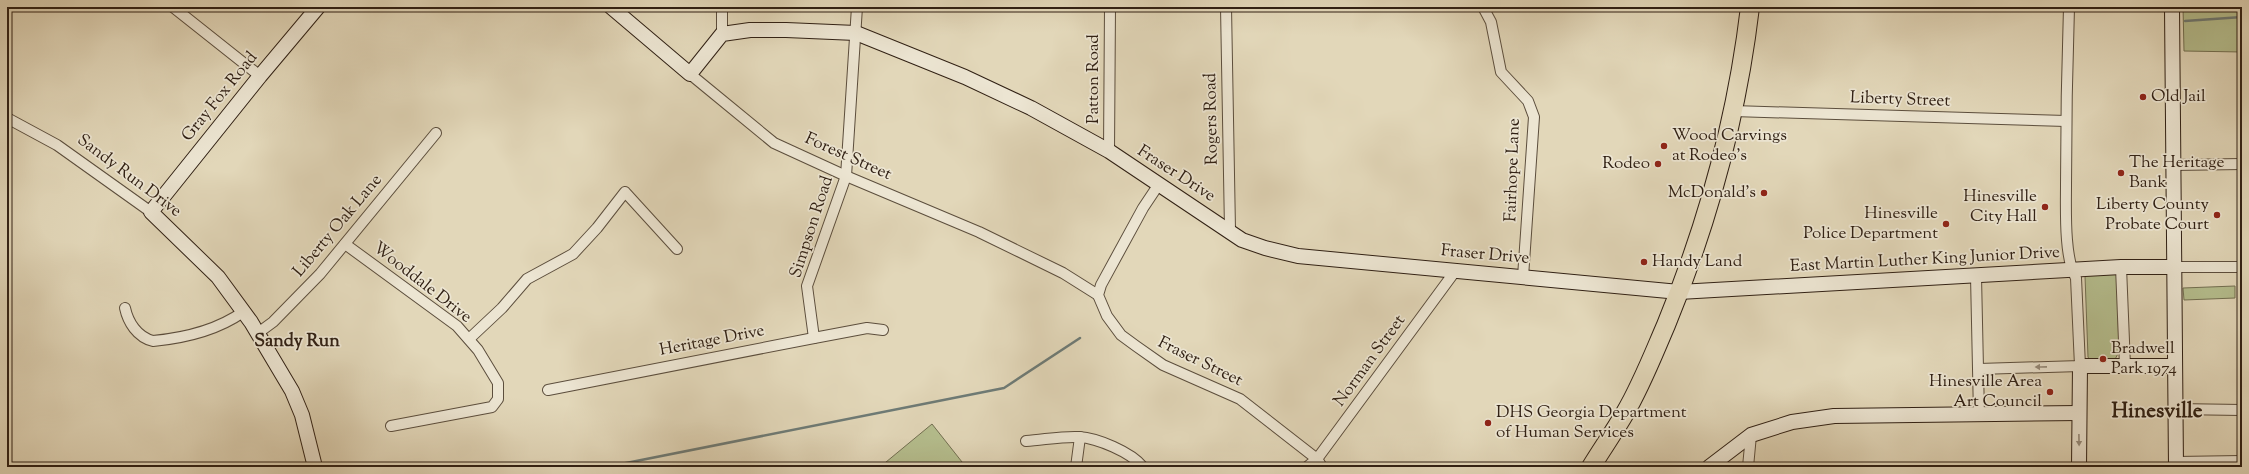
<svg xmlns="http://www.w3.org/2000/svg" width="2249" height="474" viewBox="0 0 2249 474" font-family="'Sorts Mill Goudy',serif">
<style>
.green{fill:#b5be8e;stroke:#726f51}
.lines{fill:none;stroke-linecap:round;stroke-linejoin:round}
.stream{stroke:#6e7b76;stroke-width:2.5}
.street-casing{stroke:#5c4e3d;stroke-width:12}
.secondary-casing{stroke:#302014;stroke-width:16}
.highway-casing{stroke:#302014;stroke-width:20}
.street{stroke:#ece5d2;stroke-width:10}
.secondary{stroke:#ece5d2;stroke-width:14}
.highway{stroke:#e2d7b9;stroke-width:18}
.oneway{fill:#978c7c}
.poi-dot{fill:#8f2418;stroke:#ece5d2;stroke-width:1.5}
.labels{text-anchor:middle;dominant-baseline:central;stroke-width:3.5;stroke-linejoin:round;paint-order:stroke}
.street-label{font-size:17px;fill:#302014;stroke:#ece5d2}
.poi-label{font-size:17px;fill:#302014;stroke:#ece5d2;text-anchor:start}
.neighbourhood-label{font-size:18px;font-weight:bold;fill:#302014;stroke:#ece5d2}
.district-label{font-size:21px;font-weight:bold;fill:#302014;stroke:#ece5d2}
</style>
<rect width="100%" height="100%" fill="#e2d7b9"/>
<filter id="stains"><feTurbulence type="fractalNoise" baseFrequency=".005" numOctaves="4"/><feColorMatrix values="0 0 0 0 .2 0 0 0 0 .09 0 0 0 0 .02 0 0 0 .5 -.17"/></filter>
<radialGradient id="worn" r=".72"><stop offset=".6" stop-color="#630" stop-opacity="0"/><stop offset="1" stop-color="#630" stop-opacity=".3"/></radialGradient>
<g class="green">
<polygon points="2183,7 2242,7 2242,52 2184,51"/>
<polygon points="2114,272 2117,276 2119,352 2114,361 2091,362 2088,357 2085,276 2090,273"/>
<polygon points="2235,286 2235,298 2184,300 2183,288"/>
<polygon points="932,424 966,467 880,467"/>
</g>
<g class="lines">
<g class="stream">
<polyline points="2185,21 2242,17"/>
<polyline points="606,467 1004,388 1080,338"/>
</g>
<g class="street-casing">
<g id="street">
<polyline points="173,7 260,76"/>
<polyline points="1226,7 1230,230"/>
<polyline points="1483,7 1491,22 1501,72 1528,101 1534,117 1523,277"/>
<polyline points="722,34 722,7"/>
<polyline points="690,74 774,143 846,176 979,232 1063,273 1098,295"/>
<polyline points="1733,111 2066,121"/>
<polyline points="7,118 57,145 151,212"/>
<polyline points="1109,151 1110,7"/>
<polyline points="2173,165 2242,164"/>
<polyline points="1159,184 1143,208 1101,285 1098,295 1107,316 1121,335 1136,346 1163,365 1240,399 1317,459 1322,467"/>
<polyline points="345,244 457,326 478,350 498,383 498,399 492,407 391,426"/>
<polyline points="2121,267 2125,366"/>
<polyline points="2174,267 2242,267"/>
<polyline points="1976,276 1979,415"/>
<path d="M 125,308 C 128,322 137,337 153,341 C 185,338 216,331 243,312"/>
<polyline points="258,333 273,322 320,274 436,133"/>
<polyline points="814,338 807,286 846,176 857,7"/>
<polyline points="469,339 502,308 527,279 573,254 597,228 625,192 677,249"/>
<path d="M 1979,369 L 2080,366 L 2076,278 C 2064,258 2066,209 2066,185 C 2066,125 2067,66 2069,7"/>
<polyline points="548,390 814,338 867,328 883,330"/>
<polyline points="2175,409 2242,410"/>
<path d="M 1026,441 C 1043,440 1062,436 1079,437 C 1097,438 1131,452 1143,467"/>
<polyline points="2176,462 2242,461"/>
<polyline points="1076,467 1080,437"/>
<polyline points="1307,467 1317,459 1456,270"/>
<polyline points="1748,467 1751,435"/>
</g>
</g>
<g class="secondary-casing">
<g id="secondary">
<polyline points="611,7 690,74 722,34 750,30 786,30 856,33 965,77 1031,108 1109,151 1242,240 1265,248 1298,256 1679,292 2121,267 2174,267"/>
<polyline points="2172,7 2176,467"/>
<polyline points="315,467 302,415 292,391 251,322 218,277 151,212 260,76 318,7"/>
<polyline points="1709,467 1751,435 1792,422 1834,416 2079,413"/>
<polyline points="2079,467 2080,366 2175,366"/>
</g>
</g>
<g class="highway-casing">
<path id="highway" d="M 1591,467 C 1602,449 1614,432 1625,413 C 1641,386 1653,355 1666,325 C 1708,223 1737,117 1750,7"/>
</g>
<use href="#street" class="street"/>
<use href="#secondary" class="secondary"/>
<use href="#highway" class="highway"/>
</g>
<defs><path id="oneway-solid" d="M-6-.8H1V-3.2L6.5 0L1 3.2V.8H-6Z"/></defs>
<g class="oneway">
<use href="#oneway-solid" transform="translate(2041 367) rotate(179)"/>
<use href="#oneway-solid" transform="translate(2079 440) rotate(89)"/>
</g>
<g class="poi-dot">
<circle cx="2143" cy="97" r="4"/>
<circle cx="1664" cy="146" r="4"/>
<circle cx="1658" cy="164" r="4"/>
<circle cx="2121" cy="173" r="4"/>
<circle cx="1764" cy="193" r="4"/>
<circle cx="2045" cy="207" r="4"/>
<circle cx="2217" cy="215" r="4"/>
<circle cx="1946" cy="224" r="4"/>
<circle cx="1644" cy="262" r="4"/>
<circle cx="2103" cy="359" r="4"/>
<circle cx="2050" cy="392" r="4"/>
<circle cx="1488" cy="423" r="4"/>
</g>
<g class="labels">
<g class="street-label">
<text transform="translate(1094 79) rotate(-90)">Patton Road</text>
<text transform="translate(220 97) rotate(-51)">Gray Fox Road</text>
<text transform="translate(1900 100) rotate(2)">Liberty Street</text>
<text transform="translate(1212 119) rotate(-91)">Rogers Road</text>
<text transform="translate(848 157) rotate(24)">Forest Street</text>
<text transform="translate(1513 170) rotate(-88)">Fairhope Lane</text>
<text transform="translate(1176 174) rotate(33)">Fraser Drive</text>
<text transform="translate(129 176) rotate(37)">Sandy Run Drive</text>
<text transform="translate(338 226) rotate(-50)">Liberty Oak Lane</text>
<text transform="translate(812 227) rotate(-72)">Simpson Road</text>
<text transform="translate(1485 255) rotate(5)">Fraser Drive</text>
<text transform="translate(1925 260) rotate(-3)">East Martin Luther King Junior Drive</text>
<text transform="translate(422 283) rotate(38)">Wooddale Drive</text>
<text transform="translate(712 341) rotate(-11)">Heritage Drive</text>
<text transform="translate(1370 361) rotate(-54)">Norman Street</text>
<text transform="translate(1200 362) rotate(26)">Fraser Street</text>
</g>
<g class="poi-label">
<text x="2151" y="97">Old Jail</text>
<text x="1672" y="136">Wood Carvings<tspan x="1672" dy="20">at Rodeo's</tspan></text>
<text x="2129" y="163">The Heritage<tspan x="2129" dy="20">Bank</tspan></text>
<text x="1650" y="164" text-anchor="end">Rodeo</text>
<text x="1756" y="193" text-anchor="end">McDonald's</text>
<text x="2037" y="197" text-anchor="end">Hinesville<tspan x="2037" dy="20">City Hall</tspan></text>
<text x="2209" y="205" text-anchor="end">Liberty County<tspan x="2209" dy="20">Probate Court</tspan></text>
<text x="1938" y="214" text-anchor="end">Hinesville<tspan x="1938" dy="20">Police Department</tspan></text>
<text x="1652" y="262">Handy Land</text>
<text x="2111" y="349">Bradwell<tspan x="2111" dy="20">Park 1974</tspan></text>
<text x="2042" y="382" text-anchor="end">Hinesville Area<tspan x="2042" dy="20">Art Council</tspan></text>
<text x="1496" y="413">DHS Georgia Department<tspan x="1496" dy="20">of Human Services</tspan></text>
</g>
<g class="neighbourhood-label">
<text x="297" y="342">Sandy Run</text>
</g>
<g class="district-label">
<text x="2157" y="412">Hinesville</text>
</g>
</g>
<rect width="2249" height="474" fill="none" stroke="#e2d7b9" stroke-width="24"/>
<rect x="8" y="8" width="2233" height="458" fill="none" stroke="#302014" stroke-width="2"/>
<rect x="12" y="12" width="2225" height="450" fill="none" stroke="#302014"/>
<rect width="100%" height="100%" filter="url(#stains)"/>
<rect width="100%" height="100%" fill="url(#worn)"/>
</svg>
